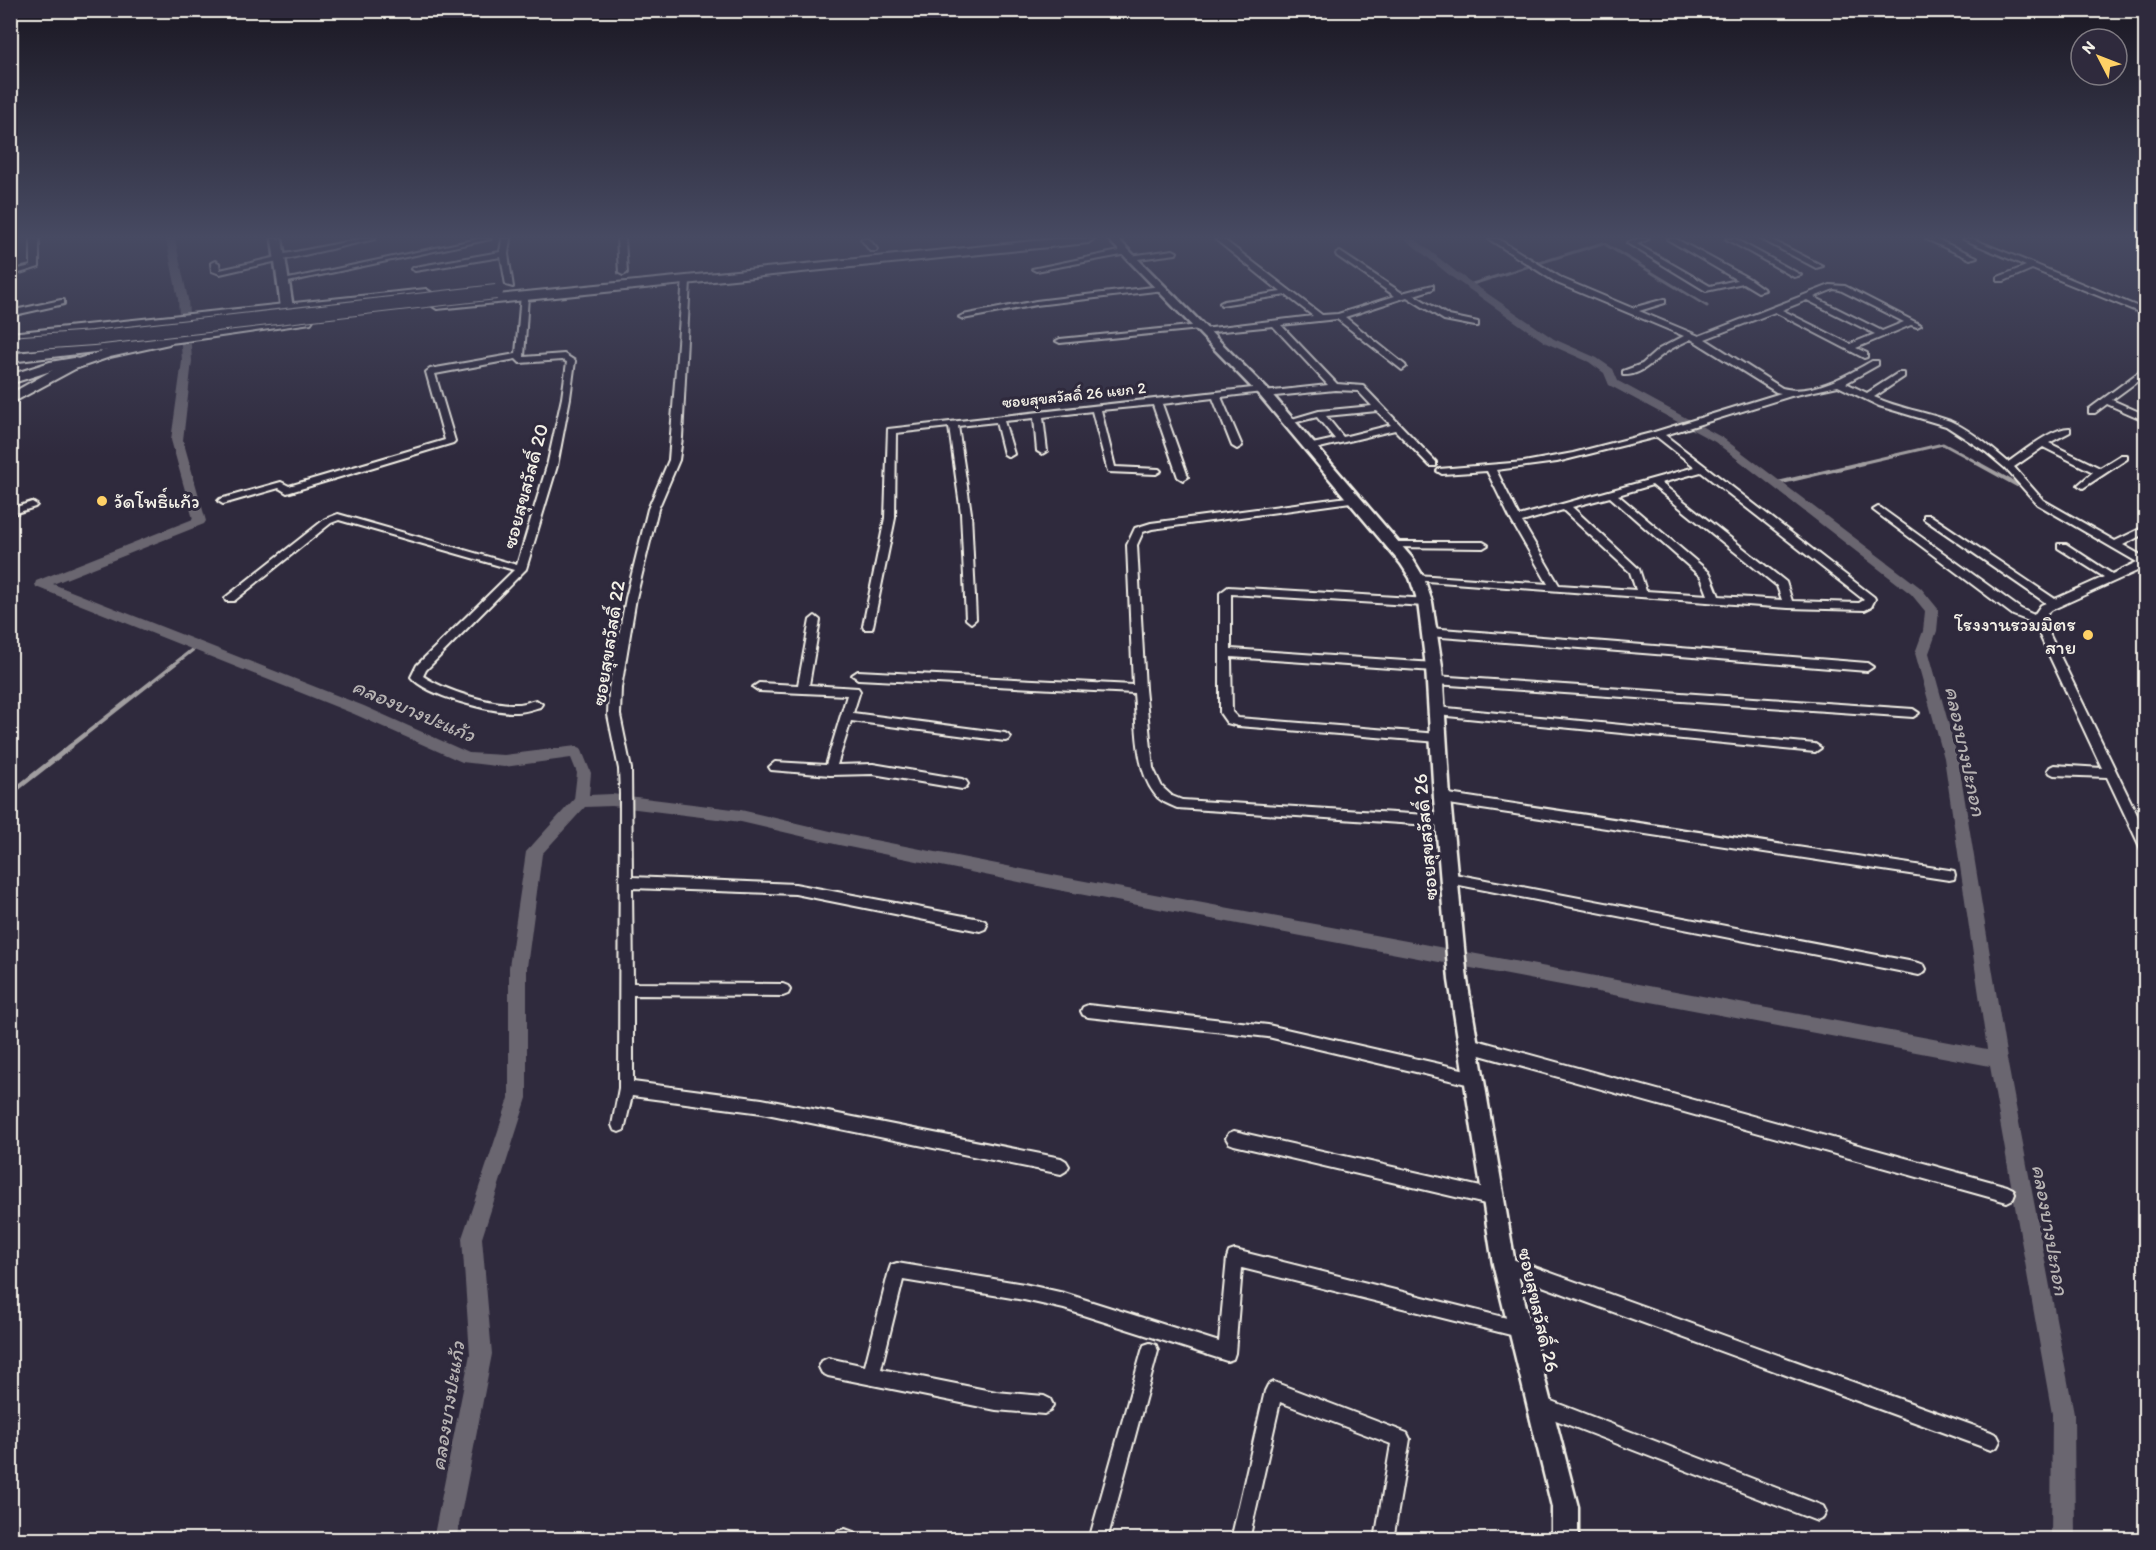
<svg xmlns="http://www.w3.org/2000/svg" width="2156" height="1550" viewBox="0 0 2156 1550" font-family="Itim,'Playpen Sans Thai',sans-serif">
<style>
.lines{fill:none;stroke-linecap:round;stroke-linejoin:round}
.stream-far2{stroke:#a19ea0;stroke-width:3}
.stream-far1{stroke:#a19ea0;stroke-width:4}
.stream{stroke:#a19ea0;stroke-width:5}
.canal{fill:#6a6670;fill-rule:evenodd}
.minor-casing{stroke:#f4f1e8;stroke-width:4}
.tertiary-casing{stroke:#f4f1e8;stroke-width:5}
.secondary-casing{stroke:#f4f1e8;stroke-width:4}
.primary-casing{stroke:#f4f1e8;stroke-width:4}
.minor{fill:#2f2a3d;fill-rule:evenodd}
.tertiary{fill:#2f2a3d;fill-rule:evenodd}
.secondary{fill:#2f2a3d;fill-rule:evenodd}
.primary{fill:#2f2a3d;fill-rule:evenodd}
.primary-bridge-casing{stroke:#f4f1e8;stroke-width:16;stroke-linecap:butt}
.primary-bridge{stroke:#2f2a3d;stroke-width:14}
.poi-dot{fill:#ffd166;stroke:#2f2a3d;stroke-width:2}
.labels{text-anchor:middle;dominant-baseline:central;stroke-width:6;stroke-linejoin:round;paint-order:stroke}
.far-street-label{font-size:16px;fill:#f4f1e8;stroke:#2f2a3d}
.street-label{font-size:20px;fill:#f4f1e8;stroke:#2f2a3d}
.poi-label{font-size:20px;fill:#f4f1e8;stroke:#2f2a3d;text-anchor:start}
.water-label{font-size:21px;font-style:italic;fill:#b6b2b2;stroke:#2f2a3d}
</style>
<rect width="100%" height="100%" fill="#2f2a3d"/>
<filter id="ink" filterUnits="userSpaceOnUse"><feTurbulence type="fractalNoise" baseFrequency=".0167" numOctaves="2"/><feDisplacementMap in="SourceGraphic" scale="12" xChannelSelector="R" yChannelSelector="G"/><feConvolveMatrix kernelMatrix="1 2 1 2 8 2 1 2 1" color-interpolation-filters="sRGB"/></filter>
<g filter="url(#ink)">
<g class="lines">
<g class="stream-far2">
<polyline points="1469,285 1603,243 1707,306"/>
<polyline points="1857,464 1943,444 1980,464"/>
</g>
<g class="stream-far1">
<polyline points="1977,463 2017,485"/>
<polyline points="1778,483 1863,463"/>
<polyline points="69,747 196,647"/>
</g>
<polyline class="stream" points="10,794 71,746"/>
<polygon class="canal" points="166,239 175,239 188,299 192,361 183,440 206,521 204,524 53,584 364,706 469,753 504,755 576,746 581,748 591,773 589,795 612,794 741,810 839,833 1058,876 1987,1049 1944,758 1915,653 1923,631 1925,611 1911,594 1715,442 1609,385 1604,373 1589,362 1546,343 1453,278 1405,239 1415,239 1459,274 1554,339 1597,358 1613,369 1618,381 1723,438 1921,588 1939,610 1937,631 1929,653 1958,758 2007,1059 2074,1414 2075,1540 2051,1540 2052,1414 1990,1066 1058,890 839,845 741,822 612,806 585,807 542,854 527,967 527,1098 482,1238 492,1354 456,1540 433,1540 470,1354 462,1238 509,1098 509,967 526,852 574,799 577,773 571,758 504,767 462,762 354,714 36,587 35,584 36,581 193,519 171,440 182,361 178,299"/>
<g class="minor-casing">
<g id="minor">
<polygon points="31,239 39,239 39,267 10,276 10,271 31,266"/>
<polygon points="361,239 375,239 220,274 212,271 211,263 215,261 219,263 220,270 277,257 280,255"/>
<polygon points="478,239 491,239 283,283 279,281"/>
<polygon points="502,239 510,239 508,254 513,287 506,285 501,257 415,271 411,269 415,267 500,252"/>
<polygon points="617,239 625,239 627,273 623,275 619,273"/>
<polygon points="861,239 869,239 877,249 876,251 870,251"/>
<path d="M 1215,239 L 1223,239 L 1322,315 L 1338,314 L 1395,296 L 1337,256 L 1336,254 L 1340,252 L 1402,293 L 1433,285 L 1433,289 L 1414,295 L 1449,316 L 1478,322 L 1478,326 L 1475,326 L 1444,320 L 1407,297 L 1345,317 L 1405,365 L 1406,367 L 1402,370 L 1337,319 L 1281,325 L 1337,384 L 1363,386 L 1436,462 L 1436,466 L 1430,466 L 1395,430 L 1311,450 L 1308,449 L 1308,445 L 1335,439 L 1317,417 L 1289,424 L 1285,421 L 1319,411 L 1372,406 L 1358,391 L 1335,390 L 1265,397 L 1262,396 L 1262,392 L 1221,397 L 1242,446 L 1237,449 L 1232,446 L 1213,398 L 1162,404 L 1188,477 L 1183,480 L 1178,477 L 1153,405 L 1101,410 L 1115,467 L 1159,469 L 1161,471 L 1156,474 L 1108,472 L 1092,411 L 1043,417 L 1047,451 L 1042,454 L 1037,451 L 1034,418 L 1004,421 L 1014,454 L 1009,457 L 1004,454 L 996,422 L 958,426 L 971,513 L 976,619 L 971,623 L 966,619 L 961,513 L 949,427 L 896,433 L 895,518 L 873,626 L 872,629 L 864,629 L 863,626 L 885,518 L 888,429 L 1261,387 L 1264,388 L 1264,392 L 1328,385 L 1273,326 L 1203,333 L 1200,333 L 1200,329 L 1060,343 L 1056,341 L 1060,339 L 1200,325 L 1203,325 L 1203,329 L 1313,316 L 1286,295 L 1221,305 L 1220,303 L 1224,301 L 1281,292 ZM 1377,411 L 1391,425 L 1343,437 L 1326,416 Z"/>
<path d="M 1489,239 L 1498,239 L 1563,279 L 1632,308 L 1665,299 L 1665,303 L 1639,311 L 1699,336 L 1830,285 L 1845,286 L 1921,325 L 1917,327 L 1911,325 L 1856,348 L 1867,353 L 1867,357 L 1864,358 L 1775,312 L 1705,339 L 1782,388 C 1812,396 1847,375 1872,361 L 1878,361 L 1878,365 L 1846,383 L 1867,393 L 1898,373 L 1904,373 L 1904,377 L 1874,397 C 1898,408 1925,412 1950,421 C 1969,429 1992,448 2008,462 C 2023,452 2053,427 2070,428 L 2070,432 L 2049,443 L 2100,468 L 2121,455 L 2127,455 L 2127,459 L 2083,488 L 2078,485 L 2093,472 L 2043,447 L 2014,467 L 2043,500 L 2115,541 L 2146,526 L 2146,533 L 2123,545 L 2146,558 L 2146,567 L 2049,611 L 2043,621 L 2146,833 L 2146,852 L 2142,851 L 2107,777 L 2054,775 L 2050,773 L 2048,770 L 2050,767 L 2054,765 L 2102,768 L 2034,623 L 2013,615 L 1873,510 L 1878,507 L 1881,508 L 2021,609 L 2034,615 L 2041,605 L 2046,603 L 1924,519 L 1924,515 L 1930,515 L 2055,599 L 2104,577 L 2058,548 L 2058,544 L 2066,544 L 2112,574 L 2137,562 L 2037,504 L 2005,468 L 1986,452 L 1946,426 L 1879,406 L 1838,386 L 1791,396 L 1665,435 L 1874,597 L 1875,599 L 1871,607 L 1865,610 L 1788,608 L 1413,580 L 1412,578 L 1417,575 L 1548,584 L 1511,520 L 1487,471 L 1442,474 L 1437,471 L 1439,469 L 1524,462 L 1573,453 L 1651,433 L 1781,393 L 1776,392 L 1691,339 C 1683,343 1673,347 1665,353 C 1652,362 1641,376 1623,375 L 1623,371 L 1642,364 L 1659,349 L 1684,336 L 1557,283 ZM 1834,289 L 1840,290 L 1904,322 L 1882,331 L 1814,297 ZM 1807,300 L 1875,334 L 1850,344 L 1782,310 ZM 1657,437 L 1695,467 L 1519,516 L 1496,470 L 1557,462 ZM 1701,472 L 1864,600 L 1859,603 L 1792,601 L 1786,582 L 1661,483 ZM 1652,485 L 1777,586 L 1782,600 L 1719,596 L 1710,573 L 1618,495 ZM 1610,497 L 1701,577 L 1708,595 L 1646,591 L 1639,569 L 1572,507 ZM 1563,510 L 1630,572 L 1636,590 L 1559,585 L 1522,522 Z"/>
<polygon points="1638,239 1649,239 1637,244 1710,286 1737,280 1667,239 1676,239 1748,278 1765,290 1758,292 1743,283 1706,291 1627,243"/>
<polygon points="1726,239 1735,239 1801,275 1794,277"/>
<polygon points="1761,239 1770,239 1823,266 1816,268"/>
<polygon points="1926,239 1936,239 1977,257 1970,259"/>
<polygon points="1963,239 1973,239 2146,310 2146,315 2032,269 2004,281 1998,281 1998,277 2026,266"/>
<polygon points="1124,250 1128,252 1127,254 1036,271 1032,269"/>
<polygon points="1173,250 1177,252 1176,254 1130,260 1126,258 1130,256"/>
<polygon points="683,278 690,280 682,438 679,460 658,509 636,598 621,688 620,715 631,769 632,877 795,884 980,919 985,921 987,925 985,929 980,931 795,894 632,888 633,983 783,984 788,986 790,990 788,994 783,996 633,995 633,1082 762,1099 1061,1158 1066,1161 1069,1166 1066,1171 1061,1174 762,1113 632,1096 624,1130 619,1132 614,1130 612,1125 619,1088 620,794 619,769 608,715 609,688 626,598 648,509 669,460"/>
<polygon points="1161,286 1164,286 1164,290 1036,305 963,319 959,317 963,315 1036,301"/>
<path d="M 521,294 L 528,296 L 524,357 L 564,354 L 575,361 L 570,398 L 557,466 L 526,569 L 426,670 L 423,676 C 445,691 491,705 518,704 C 524,704 530,701 536,700 L 542,704 L 540,707 C 533,709 525,712 517,712 C 493,713 426,696 411,677 L 417,665 L 514,570 L 339,520 L 331,523 L 234,601 L 226,601 L 225,599 L 226,597 L 325,519 L 338,514 L 517,565 L 547,466 L 562,398 L 567,362 L 562,360 L 520,363 L 516,359 L 435,374 L 455,441 L 453,443 L 287,493 L 279,488 L 223,504 L 218,501 L 220,499 L 281,482 L 289,486 L 445,440 L 426,372 L 430,369 L 516,354 Z"/>
<polygon points="61,300 64,300 64,304 10,316 10,311"/>
<polygon points="2143,369 2146,369 2146,375 2112,400 2146,415 2146,421 2107,404 2095,413 2089,413 2089,409"/>
<path d="M 1355,496 L 1358,497 L 1358,501 L 1152,529 L 1143,532 L 1137,545 L 1145,689 L 1153,768 L 1162,787 L 1172,796 L 1182,800 L 1444,816 L 1448,818 L 1450,821 L 1448,824 L 1444,826 L 1177,808 C 1168,804 1159,801 1154,793 C 1135,768 1137,723 1134,693 L 858,679 L 852,675 L 858,671 L 1133,685 L 1127,545 L 1135,528 L 1151,523 Z"/>
<polygon points="32,502 37,505 35,507 10,515 10,509"/>
<polygon points="1394,542 1483,542 1488,545 1483,548 1390,547 1390,543"/>
<polygon points="1228,587 1429,599 1430,602 1425,606 1231,594 1231,649 1434,663 1440,667 1434,671 1231,657 1232,712 1238,718 1439,734 1445,738 1443,741 1439,742 1238,726 1227,723 1220,713 1220,593"/>
<polygon points="815,616 820,620 809,685 858,688 860,691 853,713 1005,733 1011,737 1009,740 1005,741 851,721 837,765 873,764 962,779 966,781 968,784 966,787 962,789 873,774 830,775 771,770 769,767 775,762 826,765 847,695 759,691 753,687 759,683 798,685 810,620"/>
<polygon points="1429,628 1867,663 1873,667 1867,671 1429,636 1424,632"/>
<polygon points="1435,676 1913,709 1919,713 1913,717 1435,684 1429,680"/>
<polygon points="1437,707 1815,744 1821,748 1815,752 1437,715 1431,711"/>
<polygon points="1442,793 1949,870 1954,871 1955,875 1954,879 1949,880 1442,803 1438,801 1436,798 1438,795"/>
<polygon points="1449,873 1919,963 1924,965 1926,969 1924,973 1919,975 1449,883 1444,882 1443,878 1444,874"/>
<polygon points="1088,1005 1268,1025 1475,1072 1480,1074 1482,1079 1480,1084 1475,1086 1268,1037 1088,1017 1083,1015 1081,1011 1083,1007"/>
<polygon points="1469,1038 2007,1186 2013,1189 2015,1194 2013,1199 2007,1202 1469,1052 1464,1050 1462,1045 1464,1040"/>
<polygon points="1234,1131 1494,1190 1500,1193 1502,1198 1500,1203 1494,1206 1234,1145 1229,1143 1226,1138 1229,1133"/>
<polygon points="1235,1250 1519,1321 1525,1323 1527,1329 1525,1335 1519,1337 1242,1268 1235,1353 1233,1359 1227,1361 1064,1309 1024,1300 903,1280 881,1369 996,1392 1044,1396 1050,1399 1053,1405 1050,1411 1044,1414 996,1410 828,1376 822,1373 819,1367 822,1361 828,1358 865,1366 889,1271 891,1265 897,1263 1024,1284 1064,1293 1219,1342 1227,1258 1229,1252"/>
<polygon points="1504,1256 1991,1432 1997,1435 2000,1441 1997,1447 1991,1450 1504,1272 1498,1270 1496,1264 1498,1258"/>
<polygon points="1150,1343 1156,1345 1158,1351 1107,1540 1089,1540 1142,1351 1144,1345"/>
<polygon points="1274,1382 1407,1433 1410,1439 1393,1540 1375,1540 1391,1444 1280,1402 1249,1540 1231,1540 1265,1391 1268,1385"/>
<polygon points="1541,1397 1823,1506 1826,1512 1823,1518 1817,1521 1535,1412 1532,1406 1535,1400"/>
<polygon points="845,1529 856,1533 858,1540 836,1540 838,1531"/>
</g>
</g>
<g class="tertiary-casing">
<g id="tertiary">
<polygon points="272,239 282,239 293,308 287,311 281,308"/>
<polygon points="1108,239 1118,239 1269,391 1412,558 1424,578 1432,602 1442,667 1450,798 1467,980 1515,1264 1578,1507 1578,1540 1552,1540 1552,1507 1493,1264 1449,980 1434,798 1426,667 1418,602 1410,578 1401,564 1261,397"/>
</g>
</g>
<g class="secondary-casing">
<polygon id="secondary" points="165,337 169,338 171,341 169,344 110,357 75,369 10,404 10,394 65,363 103,351"/>
</g>
<g class="primary-casing">
<g id="primary">
<polygon points="1055,239 1094,239 1088,243 437,309 431,305 437,301"/>
<polygon points="426,289 432,293 431,296 10,341 10,333"/>
<polygon points="306,316 311,317 313,320 311,323 179,342 10,362 10,354"/>
<polygon points="74,358 79,359 81,362 79,365 57,369 10,384 10,375 50,362"/>
</g>
</g>
<use href="#minor" class="minor"/>
<use href="#tertiary" class="tertiary"/>
<use href="#secondary" class="secondary"/>
<use href="#primary" class="primary"/>
<g class="primary-bridge-casing">
<polyline id="primary-bridge" points="10,344 93,338 496,292"/>
</g>
<use href="#primary-bridge" class="primary-bridge"/>
</g>
</g>
<linearGradient id="sky" x2="0" y2="1"><stop stop-color="#1a1722"/><stop offset="0.52" stop-color="#474a62"/><stop offset="1" stop-color="#474a62" stop-opacity="0"/></linearGradient>
<rect width="2156" height="456" fill="url(#sky)"/>
<g class="poi-dot">
<circle cx="102" cy="501" r="6"/>
<circle cx="2088" cy="635" r="6"/>
</g>
<g class="labels">
<g class="far-street-label">
<text transform="translate(1074 395) rotate(-6)">ซอยสุขสวัสดิ์ 26 แยก 2</text>
</g>
<g class="street-label">
<text transform="translate(525 486) rotate(-75)">ซอยสุขสวัสดิ์ 20</text>
<text transform="translate(608 643) rotate(-81)">ซอยสุขสวัสดิ์ 22</text>
<text transform="translate(1425 837) rotate(-95)">ซอยสุขสวัสดิ์ 26</text>
<text transform="translate(1539 1310) rotate(77)">ซอยสุขสวัสดิ์ 26</text>
</g>
<g class="poi-label">
<text x="114" y="501">วัดโพธิ์แก้ว</text>
<text x="2076" y="624" text-anchor="end">โรงงานรวมมิตร<tspan x="2076" dy="23">สาย</tspan></text>
</g>
<g class="water-label">
<text transform="translate(414 710) rotate(23)">คลองบางปะแก้ว</text>
<text transform="translate(1966 751) rotate(78)">คลองบางปะกอก</text>
<text transform="translate(2051 1230) rotate(80)">คลองบางปะกอก</text>
<text transform="translate(447 1406) rotate(-81)">คลองบางปะแก้ว</text>
</g>
</g>
<rect width="2156" height="1550" fill="none" stroke="#2f2a3d" stroke-width="36"/>
<rect x="18" y="18" width="2120" height="1514" fill="none" stroke="#f4f1e8" stroke-width="2" filter="url(#ink)"/>
<g transform="translate(2099 57) rotate(312)"><circle r="28" fill="#2f2a3d" stroke="#7e7a81" stroke-width="1.5"/>
<path d="M0-4.5L10 22L0 15L-10 22Z" fill="#ffd166"/>
<text y="-9" font-size="16" font-weight="bold" text-anchor="middle" fill="#f4f1e8">N</text>
</g>
</svg>
